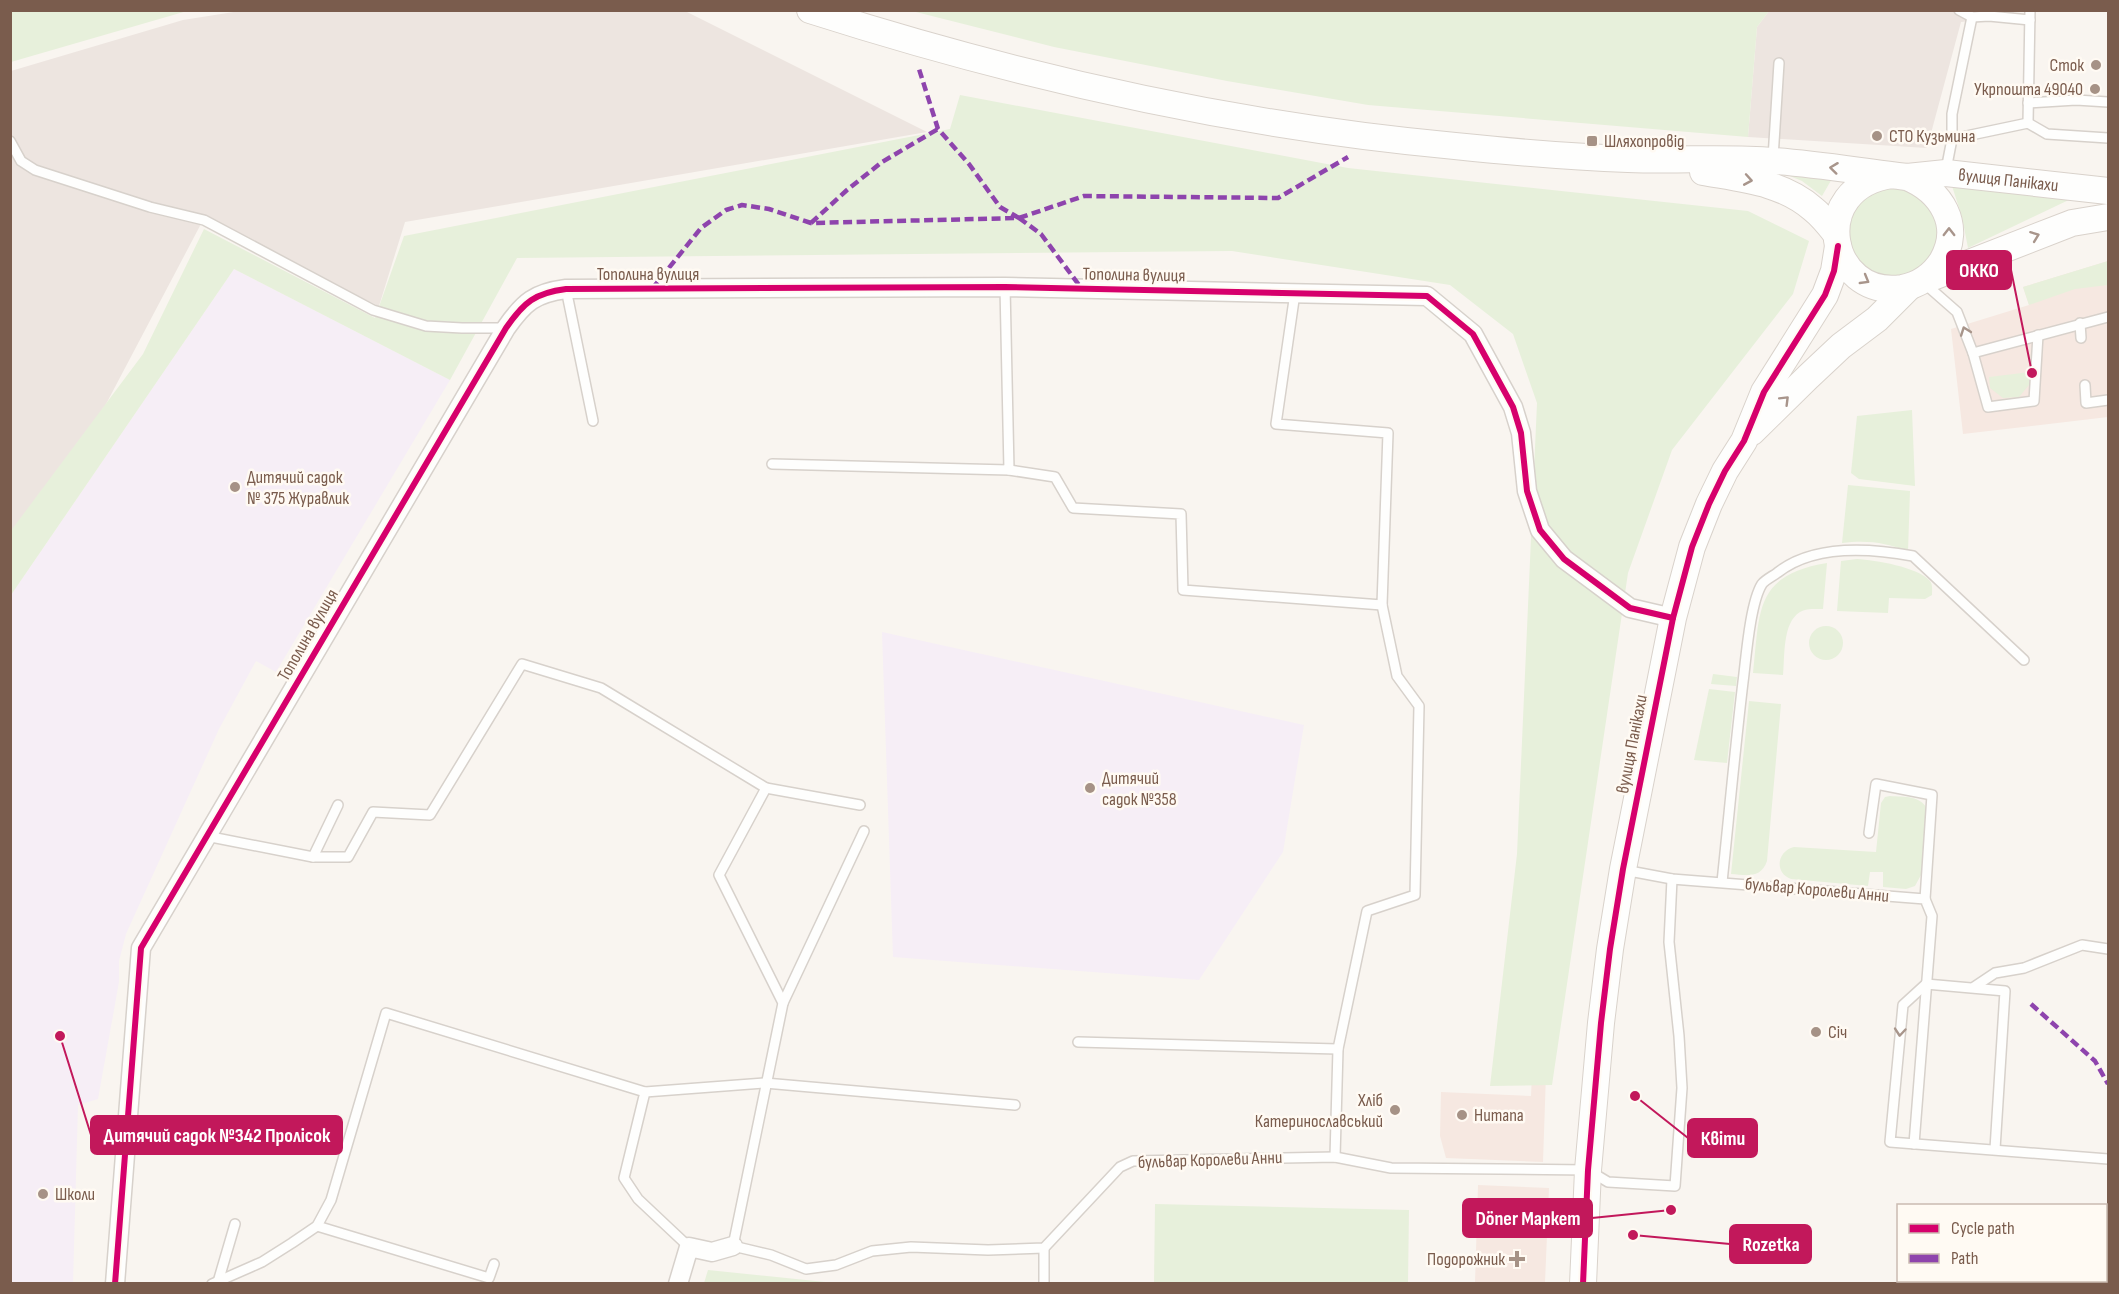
<svg xmlns="http://www.w3.org/2000/svg" width="2119" height="1294" viewBox="0 0 2119 1294" font-family="'Sofia Sans Condensed',sans-serif">
<style>
.commercial{fill:#f6e8e1}
.industrial{fill:#ede5e0}
.education{fill:#f6eef6}
.green{fill:#e7f0db}
.lines{fill:none;stroke-linecap:round;stroke-linejoin:round}
.lane-casing{stroke:#d7d1cb;stroke-width:12}
.street-casing{stroke:#d7d1cb;stroke-width:21}
.secondary-casing{stroke:#d9d2cb;stroke-width:28}
.lane{stroke:#fefefd;stroke-width:9}
.street{stroke:#fefefd;stroke-width:18}
.secondary{stroke:#fefefd;stroke-width:26}
.quiet{stroke:#8e44ad;stroke-width:4.5;stroke-dasharray:9 4.5;stroke-linecap:butt}
.cycleway-casing{stroke:#fffaf3;stroke-width:10}
.cycleway{stroke:#d6006c;stroke-width:6}
.oneway{stroke:#a8958b}
.poi-dot{fill:#a69286;stroke:#fffaf3;stroke-width:2}
.labels{text-anchor:middle;dominant-baseline:central;stroke-width:5;stroke-linejoin:round;paint-order:stroke}
.poi-label{font-size:18px;fill:#7a5c4d;stroke:#fffaf3;text-anchor:start}
.street-label{font-size:18px;fill:#7a5c4d;stroke:#fffaf3}
.leader{fill:none;stroke:#c2185b;stroke-width:2}
.callout-dot{fill:#c2185b;stroke:#fffaf3;stroke-width:2}
.callout{fill:#c2185b;stroke:#c2185b;stroke-width:2}
.callout-label{font-size:20px;text-anchor:middle;font-weight:bold;fill:#fff}
</style>
<rect width="100%" height="100%" fill="#f9f5f0"/>
<g class="commercial">
<polygon points="2108,261 2108,417 1963,434 1951,329 2029,305 2023,287"/>
<polygon points="1532,1074 1546,1074 1543,1162 1446,1158 1440,1136 1441,1092 1531,1096"/>
<polygon points="1478,1185 1549,1188 1545,1283 1475,1283"/>
</g>
<g class="industrial">
<polygon points="240,11 685,11 927,132 405,222 379,306 202,222 105,406 11,532 11,71 183,20"/>
<polygon points="1769,11 2014,11 2013,17 1961,22 1927,148 1748,137 1757,27"/>
</g>
<g class="education">
<polygon points="234,269 450,380 276,672 256,661 219,729 126,934 119,961 119,982 98,1099 78,1105 73,1283 11,1284 11,595"/>
<polygon points="882,632 1304,725 1283,852 1199,980 893,957"/>
</g>
<g class="green">
<polygon points="11,10 187,10 187,11 11,62"/>
<polygon points="912,11 1769,10 1769,11 1757,27 1748,137 1368,105 1227,81 1054,47"/>
<polygon points="960,95 1348,168 1748,211 1809,241 1793,294 1672,450 1628,573 1552,1085 1490,1086 1517,854 1537,403 1513,334 1450,285 1232,251 517,258 450,380 234,269 11,595 10,532 143,354 204,229 375,318 404,236 950,129"/>
<polygon points="1780,172 1833,177 1822,196 1802,181"/>
<polygon points="1952,186 2075,197 1968,248 1962,217"/>
<path d="M 1880,188 C 1887,188 1896,186 1903,188 C 1907,189 1912,193 1915,195 C 1960,221 1930,289 1881,278 C 1871,275 1859,262 1851,256 L 1847,220 L 1869,192 Z"/>
<polygon points="2108,261 2108,285 2075,289 2029,305 2023,287"/>
<polygon points="2030,372 2029,385 2019,397 2003,398 1990,388 1989,377"/>
<polygon points="1912,410 1915,486 1859,479 1851,473 1857,416"/>
<path d="M 1848,485 L 1910,491 L 1908,552 C 1886,542 1866,540 1842,543 Z"/>
<path d="M 1857,559 C 1875,560 1918,567 1930,581 C 1933,585 1932,591 1932,595 L 1925,599 L 1889,598 L 1888,613 L 1837,611 L 1841,561 Z"/>
<path d="M 1827,563 L 1823,609 C 1816,609 1806,608 1800,612 C 1782,623 1785,657 1783,675 L 1753,673 C 1760,611 1754,575 1827,563 Z"/>
<circle cx="1826" cy="643" r="17"/>
<polygon points="1713,674 1737,677 1736,686 1711,684"/>
<polygon points="1709,689 1735,692 1727,763 1694,760"/>
<path d="M 1749,701 L 1781,704 L 1767,861 C 1761,879 1746,875 1731,874 Z"/>
<path d="M 1890,796 C 1904,797 1922,795 1928,811 L 1921,875 L 1915,886 L 1906,889 L 1883,887 L 1883,872 L 1870,872 L 1868,886 L 1791,879 C 1774,873 1777,851 1794,847 L 1876,852 L 1881,803 L 1885,797 Z"/>
<polygon points="1155,1204 1409,1210 1408,1283 1154,1283"/>
<polygon points="708,1270 835,1283 704,1283"/>
</g>
<g class="lines">
<g class="lane-casing">
<g id="lane">
<polyline points="1959,10 1972,17 1989,16 2030,20"/>
<polyline points="2028,103 2076,100 2108,102"/>
<polyline points="2028,123 2030,10"/>
<polyline points="1952,139 2028,123 2047,134 2108,138"/>
<polyline points="10,141 21,161 35,170 150,207 204,220 373,310 426,326 462,328 506,328"/>
<polyline points="1773,158 1779,63"/>
<polyline points="1946,170 1952,139 1952,114 1972,17"/>
<polyline points="1924,283 1957,312 1973,353 2108,317"/>
<polyline points="566,289 593,421"/>
<polyline points="2080,323 2081,338"/>
<polyline points="1973,353 1988,407 2034,401 2038,335"/>
<polyline points="2085,385 2086,403 2108,400"/>
<polyline points="772,464 1009,470 1005,287"/>
<polyline points="1009,470 1055,477 1073,508 1181,514 1183,590 1382,605 1388,433 1276,424 1295,293"/>
<polyline points="766,788 860,805"/>
<polyline points="1869,833 1876,784 1932,795 1925,899"/>
<polyline points="206,836 313,857 348,857 373,812 430,815 522,664 601,688 766,788 719,875 783,1003 733,1246 771,1255 806,1269 836,1265 872,1251 911,1247 988,1250 1044,1248 1120,1167 1133,1161 1335,1157 1391,1168 1588,1170 1608,1182 1675,1186 1682,1088 1679,1036 1669,942 1672,879"/>
<polyline points="313,857 338,805"/>
<polyline points="1624,870 1672,879 1925,899 1932,916 1914,1144"/>
<path d="M 1722,882 C 1729,816 1735,749 1743,682 C 1746,659 1750,603 1762,584 C 1765,580 1773,576 1777,573 C 1813,544 1870,548 1913,556 L 2024,660"/>
<polyline points="1926,984 1903,1005 1890,1142 2108,1159"/>
<polyline points="1926,984 2005,991 1995,1149"/>
<polyline points="1974,987 1995,973 2024,968 2082,945 2108,949"/>
<polyline points="783,1003 864,831"/>
<polyline points="1078,1042 1338,1049"/>
<polyline points="645,1092 765,1083 1015,1105"/>
<polyline points="1335,1157 1338,1049 1367,911 1415,895 1419,706 1397,676 1382,605"/>
<polyline points="317,1226 489,1278 494,1264"/>
<polyline points="1044,1248 1044,1284"/>
<polyline points="218,1282 235,1224"/>
<polyline points="212,1284 262,1262 292,1243 317,1226 331,1200 386,1013 645,1092 624,1178 638,1199 689,1247"/>
</g>
</g>
<g class="street-casing">
<g id="street">
<path d="M 115,1284 L 141,948 L 506,328 C 524,302 535,293 566,289 L 1005,287 L 1427,296 L 1473,334 L 1513,407 L 1521,433 L 1527,491 L 1540,530 L 1564,559 L 1630,608 L 1673,618"/>
<polyline points="678,1284 689,1247 712,1252 733,1246"/>
</g>
</g>
<g class="secondary-casing">
<g id="secondary">
<path d="M 810,10 C 1020,77 1236,126 1455,146 C 1513,152 1571,157 1628,159 C 1677,161 1726,157 1774,161 C 1818,164 1863,172 1907,177 C 1941,191 1963,225 1942,261 C 1933,275 1919,285 1902,288 C 1828,299 1806,187 1892,175"/>
<path d="M 1703,172 C 1742,179 1782,182 1813,209 C 1822,216 1829,225 1836,234"/>
<path id="s1" d="M 1907,177 L 1946,173 L 2108,191"/>
<polyline points="1928,279 2072,223 2108,217"/>
<polyline points="1752,432 1808,377 1841,346 1877,319 1909,287"/>
<polyline points="1583,1284 1588,1170 1601,1023 1610,949 1623,869 1673,618 1692,547 1709,504 1725,471 1744,441 1764,392 1825,295 1834,271 1838,246"/>
</g>
</g>
<use href="#lane" class="lane"/>
<use href="#street" class="street"/>
<use href="#secondary" class="secondary"/>
<g class="quiet">
<polyline points="1019,218 1084,196 1278,198 1348,157"/>
<polyline points="1019,218 1041,234 1082,289"/>
<polyline points="811,223 847,190 882,162 938,129"/>
<polyline points="652,289 701,228 726,210 742,205 769,209 811,223 1019,218 1000,207 969,164 938,129 919,69"/>
<polyline points="2031,1004 2095,1061 2108,1084"/>
<polyline points="2108,1284 2108,1276"/>
</g>
<g class="cycleway-casing">
<g id="cycleway">
<path d="M 115,1284 L 141,948 L 506,328 C 524,302 535,293 566,289 L 1005,287 L 1427,296 L 1473,334 L 1513,407 L 1521,433 L 1527,491 L 1540,530 L 1564,559 L 1630,608 L 1673,618"/>
<polyline points="1583,1284 1588,1170 1601,1023 1610,949 1623,869 1673,618 1692,547 1709,504 1725,471 1744,441 1764,392 1825,295 1834,271 1838,246"/>
</g>
</g>
<use href="#cycleway" class="cycleway"/>
</g>
<defs><path id="oneway-chevron" d="M-2-3.5L2.5 0L-2 3.5" fill="none" stroke-width="1.6" stroke-linecap="round" stroke-linejoin="round" transform="scale(1.5)"/></defs>
<g class="oneway">
<use href="#oneway-chevron" transform="translate(1834 168) rotate(-173)"/>
<use href="#oneway-chevron" transform="translate(1748 180) rotate(10)"/>
<use href="#oneway-chevron" transform="translate(1949 232) rotate(-90)"/>
<use href="#oneway-chevron" transform="translate(2035 236) rotate(-21)"/>
<use href="#oneway-chevron" transform="translate(1865 280) rotate(30)"/>
<use href="#oneway-chevron" transform="translate(1965 331) rotate(-110)"/>
<use href="#oneway-chevron" transform="translate(1785 400) rotate(-45)"/>
<use href="#oneway-chevron" transform="translate(1900 1032) rotate(95)"/>
</g>
<g class="poi-dot">
<circle cx="2096" cy="65" r="6"/>
<circle cx="2095" cy="89" r="6"/>
<circle cx="1877" cy="136" r="6"/>
<rect x="1586" y="135" width="12" height="12" rx="3"/>
<circle cx="235" cy="487" r="6"/>
<circle cx="1090" cy="788" r="6"/>
<circle cx="1816" cy="1032" r="6"/>
<circle cx="1395" cy="1110" r="6"/>
<circle cx="1462" cy="1115" r="6"/>
<circle cx="43" cy="1194" r="6"/>
<path d="M1514 1250h6v6h6v6h-6v6h-6v-6h-6v-6h6z"/>
</g>
<g class="labels">
<g class="poi-label">
<text x="2084" y="65" text-anchor="end">Сток</text>
<text x="2083" y="89" text-anchor="end">Укрпошта 49040</text>
<text x="1889" y="136">СТО Кузьмина</text>
<text x="1604" y="141">Шляхопровід</text>
<text x="247" y="477">Дитячий садок<tspan x="247" dy="21">№ 375 Журавлик</tspan></text>
<text x="1102" y="778">Дитячий<tspan x="1102" dy="21">садок №358</tspan></text>
<text x="1828" y="1032">Січ</text>
<text x="1383" y="1100" text-anchor="end">Хліб<tspan x="1383" dy="21">Катеринославський</tspan></text>
<text x="1474" y="1115">Humana</text>
<text x="55" y="1194">Школи</text>
<text x="1505" y="1259" text-anchor="end">Подорожник</text>
</g>
<g class="street-label">
<text stroke="none"><textPath href="#s1" startOffset="102">вулиця Панікахи</textPath></text>
<text x="648" y="274">Тополина вулиця</text>
<text transform="translate(1134 275) rotate(1)">Тополина вулиця</text>
<text transform="translate(308 635) rotate(-60)">Тополина вулиця</text>
<text transform="translate(1632 744) rotate(-79)">вулиця Панікахи</text>
<text transform="translate(1817 890) rotate(5)">бульвар Королеви Анни</text>
<text transform="translate(1210 1160) rotate(-2)">бульвар Королеви Анни</text>
</g>
</g>
<path class="leader" d="M2032 373L2011 270M60 1036L91 1135M1635 1096L1688 1138M1671 1210L1592 1218M1633 1235L1730 1244"/>
<g class="callout-dot">
<circle cx="2032" cy="373" r="6"/>
<circle cx="60" cy="1036" r="6"/>
<circle cx="1635" cy="1096" r="6"/>
<circle cx="1671" cy="1210" r="6"/>
<circle cx="1633" cy="1235" r="6"/>
</g>
<g class="callout">
<rect x="1947" y="251" width="64" height="38" rx="6"/>
<rect x="91" y="1116" width="251" height="38" rx="6"/>
<rect x="1688" y="1119" width="69" height="38" rx="6"/>
<rect x="1463" y="1199" width="129" height="38" rx="6"/>
<rect x="1730" y="1225" width="81" height="38" rx="6"/>
</g>
<g class="callout-label">
<text x="1979" y="277">ОККО</text>
<text x="217" y="1142">Дитячий садок №342 Пролісок</text>
<text x="1723" y="1145">Квіти</text>
<text x="1528" y="1225">Döner Маркет</text>
<text x="1771" y="1251">Rozetka</text>
</g>
<rect width="2119" height="1294" fill="none" stroke="#7a5c4d" stroke-width="24"/>
<rect x="1897" y="1204" width="210" height="78" fill="#fffaf3" stroke="#cabbb1" stroke-width="1.5"/>
<rect x="1909" y="1224" width="30" height="9" fill="#d6006c" stroke="#cabbb1" stroke-width="1.5"/>
<text x="1951" y="1234" font-size="18" fill="#7a5c4d">Cycle path</text>
<rect x="1909" y="1254" width="30" height="9" fill="#8e44ad" stroke="#cabbb1" stroke-width="1.5"/>
<text x="1951" y="1264" font-size="18" fill="#7a5c4d">Path</text>
</svg>
